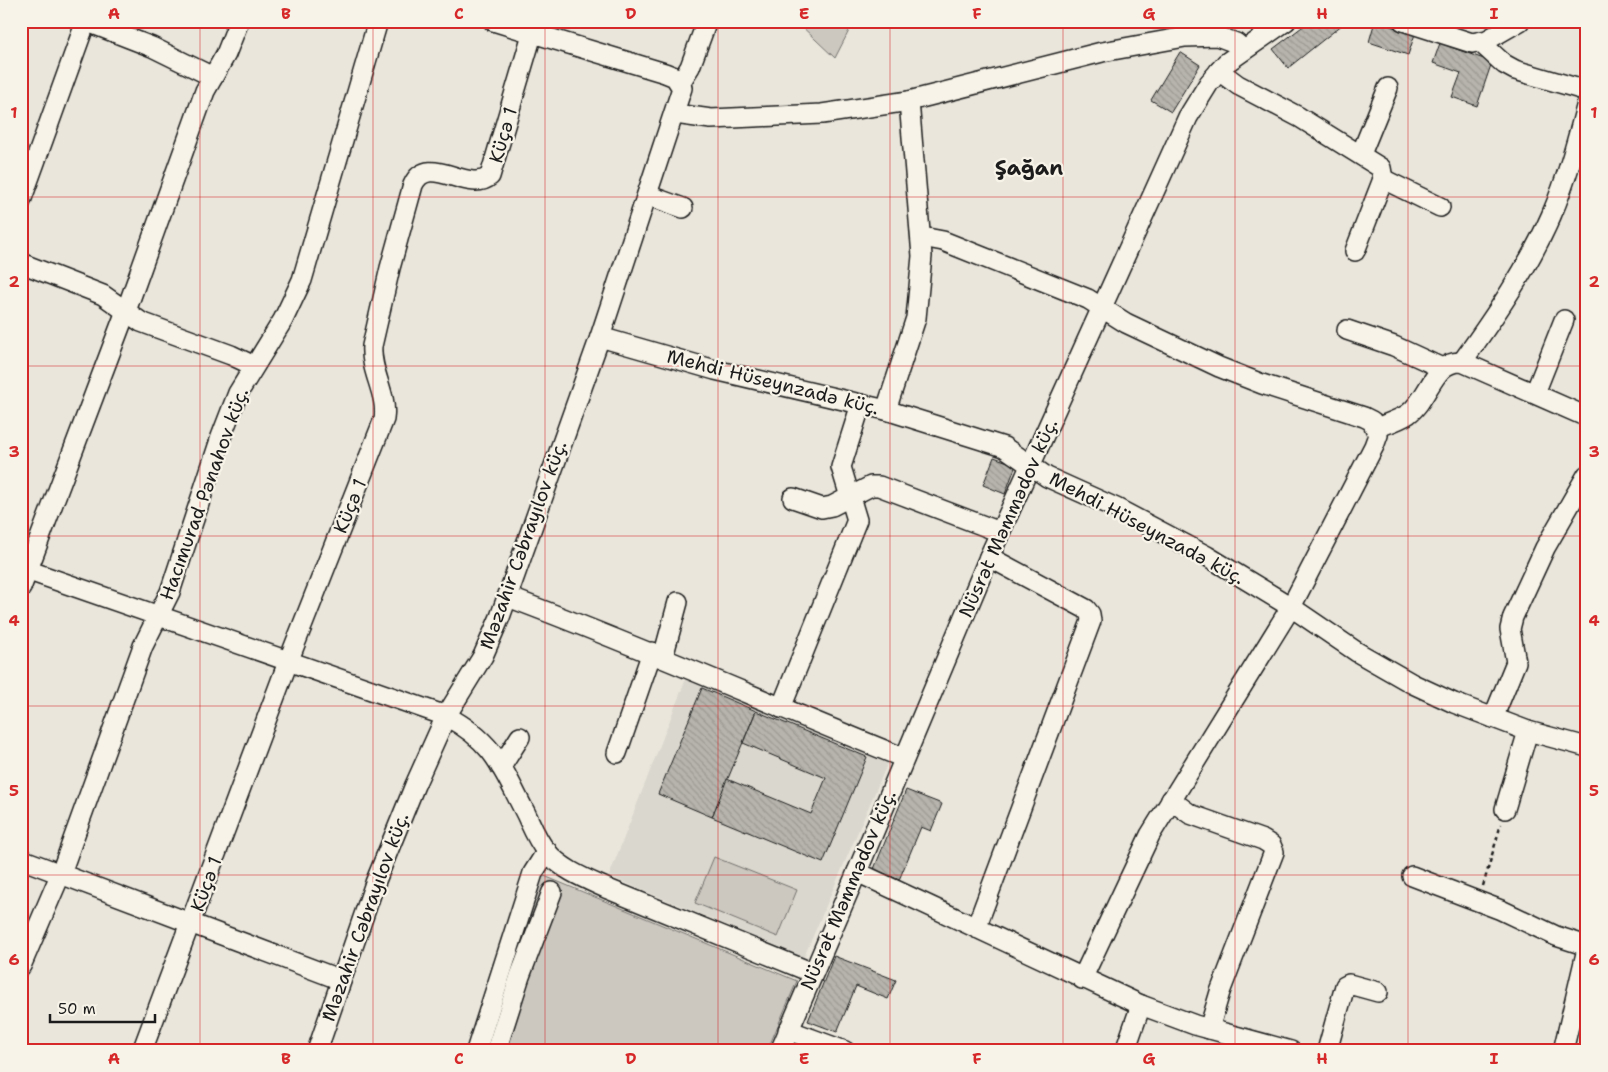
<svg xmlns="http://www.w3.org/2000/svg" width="1608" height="1072" viewBox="0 0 1608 1072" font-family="'Shantell Sans',sans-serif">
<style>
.built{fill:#dad7ce}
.park{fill:#ccc8c0;stroke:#74726e}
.building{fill:url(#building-back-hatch);stroke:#1c1c1c}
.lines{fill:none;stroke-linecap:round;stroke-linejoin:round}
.minor-casing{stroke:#1c1c1c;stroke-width:22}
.path{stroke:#1c1c1c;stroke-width:2.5;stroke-dasharray:4 4;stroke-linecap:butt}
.minor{stroke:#f7f3e8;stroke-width:19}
.grid{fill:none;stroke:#d62828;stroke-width:1;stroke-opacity:0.55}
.labels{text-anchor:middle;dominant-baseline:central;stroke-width:4.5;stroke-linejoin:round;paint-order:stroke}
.street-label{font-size:19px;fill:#1c1c1c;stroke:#f7f3e8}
.quarter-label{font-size:21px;font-weight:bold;fill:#1c1c1c;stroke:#f7f3e8}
.neatline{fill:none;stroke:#d62828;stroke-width:2}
.grid-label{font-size:16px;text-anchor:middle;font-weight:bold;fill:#d62828}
</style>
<defs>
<pattern id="building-back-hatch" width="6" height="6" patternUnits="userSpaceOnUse" patternTransform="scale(1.25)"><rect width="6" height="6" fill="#b6b4ac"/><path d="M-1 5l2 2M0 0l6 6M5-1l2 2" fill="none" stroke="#9c9a93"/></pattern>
</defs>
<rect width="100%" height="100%" fill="#eae6dc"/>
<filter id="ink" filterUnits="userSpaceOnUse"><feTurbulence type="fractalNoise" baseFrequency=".02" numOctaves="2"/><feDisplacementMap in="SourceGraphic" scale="10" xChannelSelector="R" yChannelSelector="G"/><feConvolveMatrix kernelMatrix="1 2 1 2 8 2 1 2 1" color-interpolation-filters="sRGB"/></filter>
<g filter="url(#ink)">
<polygon class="built" points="687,676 888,762 804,957 609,876"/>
<g class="park">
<polygon points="796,21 854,21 835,58"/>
<polygon points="714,857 797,890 778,937 695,903"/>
<polygon points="542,875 797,981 767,1051 487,1051"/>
</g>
<g class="building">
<polygon points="1310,21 1341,21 1343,24 1288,68 1273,49"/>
<polygon points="1375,21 1415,34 1408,55 1369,42"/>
<polygon points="1440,43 1492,62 1477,106 1452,97 1461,73 1433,63"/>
<polygon points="1180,52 1200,65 1171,112 1151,100"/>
<polygon points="994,457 1016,465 1005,494 983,485"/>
<polygon points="702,688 756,711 712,817 658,794"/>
<polygon points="756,711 867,757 823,863 712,817 727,779 811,814 826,778 743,743"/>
<polygon points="906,790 942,804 931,831 921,827 899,880 874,869"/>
<polygon points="834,956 896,980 888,999 856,986 837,1032 808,1021"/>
</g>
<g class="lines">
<g class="minor-casing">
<g id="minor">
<polyline points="85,21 152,47 213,77"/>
<polyline points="1403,21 1472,43 1487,40 1520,21"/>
<polyline points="1481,43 1504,64 1515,70 1587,91"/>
<polyline points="1219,71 1238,85 1299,117 1381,168 1383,179 1355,251"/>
<polyline points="680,83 690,67 707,21"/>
<polyline points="675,114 711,119 822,114 909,101 1102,52 1185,37 1217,36 1236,43 1243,49"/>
<polyline points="1361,154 1388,88"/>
<polyline points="1383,179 1440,207"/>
<polyline points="647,195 683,208"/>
<polyline points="21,201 86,21"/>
<polyline points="922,237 943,241 1088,299 1126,323 1219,367 1262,384 1364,417 1372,421 1378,435 1374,446 1291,607 1150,835 1082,979"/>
<polyline points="21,263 103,295 141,322 231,355 254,366"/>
<polyline points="1347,330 1394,346 1442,368"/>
<polyline points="600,337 715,370 886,410 1004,447 1047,477 1116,508 1207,556 1291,607 1357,652 1413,684 1454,703 1528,731 1587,747"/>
<path d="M 1462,362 C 1495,316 1528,268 1551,216 C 1567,179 1577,141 1587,103"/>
<polyline points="1535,393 1564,320"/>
<polyline points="886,410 916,318 922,256 909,101"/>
<path d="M 1376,428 C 1386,424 1399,420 1408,414 C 1430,398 1433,360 1462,362 L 1587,417"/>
<polyline points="793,498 822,508 832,506 871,486 879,486 1000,532"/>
<path d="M 21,568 L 446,716 C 495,742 502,768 526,814 C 532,827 537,840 546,851 C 562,870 586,879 608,889 L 813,973"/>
<polyline points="21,588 126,311 205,91 226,54 239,21"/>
<path d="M 508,597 C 642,647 772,705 904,758"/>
<polyline points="663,657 678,602"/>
<polyline points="781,708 857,520 841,467 861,404"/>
<polyline points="1493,718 1516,662 1510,629 1513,617 1545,548 1587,475"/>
<polyline points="617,753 652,652"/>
<polyline points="501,767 520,737"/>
<polyline points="1171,800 1190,814 1263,840 1271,845 1274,852 1220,992 1209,1029"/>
<polyline points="1505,809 1528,731"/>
<polyline points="21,859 341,980"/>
<polyline points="857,872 1141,1005 1195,1025 1291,1051"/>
<polyline points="1412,876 1501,910 1556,936 1587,946"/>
<polyline points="976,928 1091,621 1090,614 1086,609 989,557"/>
<polyline points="21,966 61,873 143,646 170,592 221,437 238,393 283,320 302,280 378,21"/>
<polyline points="788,1030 845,1051"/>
<path d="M 142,1051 L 288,662 L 384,419 C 388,394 370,372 372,346 L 390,268 L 413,185 C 428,151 468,195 490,176 L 536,21"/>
<polyline points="317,1051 375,883 415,785 446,716 483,656 500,617 600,337 682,88 675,77 665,73 493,21"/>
<polyline points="476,1051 533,873 547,851"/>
<polyline points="496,1051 520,976 552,892"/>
<polyline points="780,1051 857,872 989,557 1188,117 1209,83 1226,63 1286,21"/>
<polyline points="1125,1051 1141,1005"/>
<polyline points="1327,1051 1345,986 1349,984 1378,992"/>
<polyline points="1563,1051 1587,949"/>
</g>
</g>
<polyline class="path" points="1483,886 1501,824"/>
<use href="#minor" class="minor"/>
</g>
</g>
<path class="grid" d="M 200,21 L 200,1051M 373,21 L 373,1051M 545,21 L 545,1051M 718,21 L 718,1051M 890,21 L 890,1051M 1063,21 L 1063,1051M 1235,21 L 1235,1051M 1408,21 L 1408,1051M 21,197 L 1587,197M 21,366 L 1587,366M 21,536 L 1587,536M 21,706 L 1587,706M 21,875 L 1587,875"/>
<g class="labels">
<g class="street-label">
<text transform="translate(503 135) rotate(-74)">Küçə 1</text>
<text transform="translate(773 382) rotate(14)">Mehdi Hüseynzadə küç.</text>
<text transform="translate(204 494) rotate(-70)">Hacımurad Pənahov küç.</text>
<text transform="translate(350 506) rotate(-68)">Küçə 1</text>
<text transform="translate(1008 518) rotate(-66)">Nüsrət Məmmədov küç.</text>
<text transform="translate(1147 528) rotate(28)">Mehdi Hüseynzadə küç.</text>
<text transform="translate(523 545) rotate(-70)">Məzahir Cəbrayılov küç.</text>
<text transform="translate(206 884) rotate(-70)">Küçə 1</text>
<text transform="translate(848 890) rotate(-67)">Nüsrət Məmmədov küç.</text>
<text transform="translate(365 917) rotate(-70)">Məzahir Cəbrayılov küç.</text>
</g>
<g class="quarter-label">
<text x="1029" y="168">Şağan</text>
</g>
</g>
<rect width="1608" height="1072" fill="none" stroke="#f7f3e8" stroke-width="55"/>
<path d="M50 1014v8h105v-8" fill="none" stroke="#1c1c1c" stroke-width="2.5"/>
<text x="58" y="1014" font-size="15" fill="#1c1c1c" stroke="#f7f3e8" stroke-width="4" paint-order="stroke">50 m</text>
<rect x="28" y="28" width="1552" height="1016" class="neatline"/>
<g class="grid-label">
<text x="114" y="19">A</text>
<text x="286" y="19">B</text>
<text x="459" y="19">C</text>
<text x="631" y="19">D</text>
<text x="804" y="19">E</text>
<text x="977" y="19">F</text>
<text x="1149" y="19">G</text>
<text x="1322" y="19">H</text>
<text x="1494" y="19">I</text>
<text x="14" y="118">1</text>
<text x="1594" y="118">1</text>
<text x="14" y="287">2</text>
<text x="1594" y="287">2</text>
<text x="14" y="457">3</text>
<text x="1594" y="457">3</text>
<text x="14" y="626">4</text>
<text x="1594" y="626">4</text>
<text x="14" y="796">5</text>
<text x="1594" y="796">5</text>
<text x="14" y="965">6</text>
<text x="1594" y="965">6</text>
<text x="114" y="1064">A</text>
<text x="286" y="1064">B</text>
<text x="459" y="1064">C</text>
<text x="631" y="1064">D</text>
<text x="804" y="1064">E</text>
<text x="977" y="1064">F</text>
<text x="1149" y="1064">G</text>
<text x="1322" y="1064">H</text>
<text x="1494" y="1064">I</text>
</g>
</svg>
